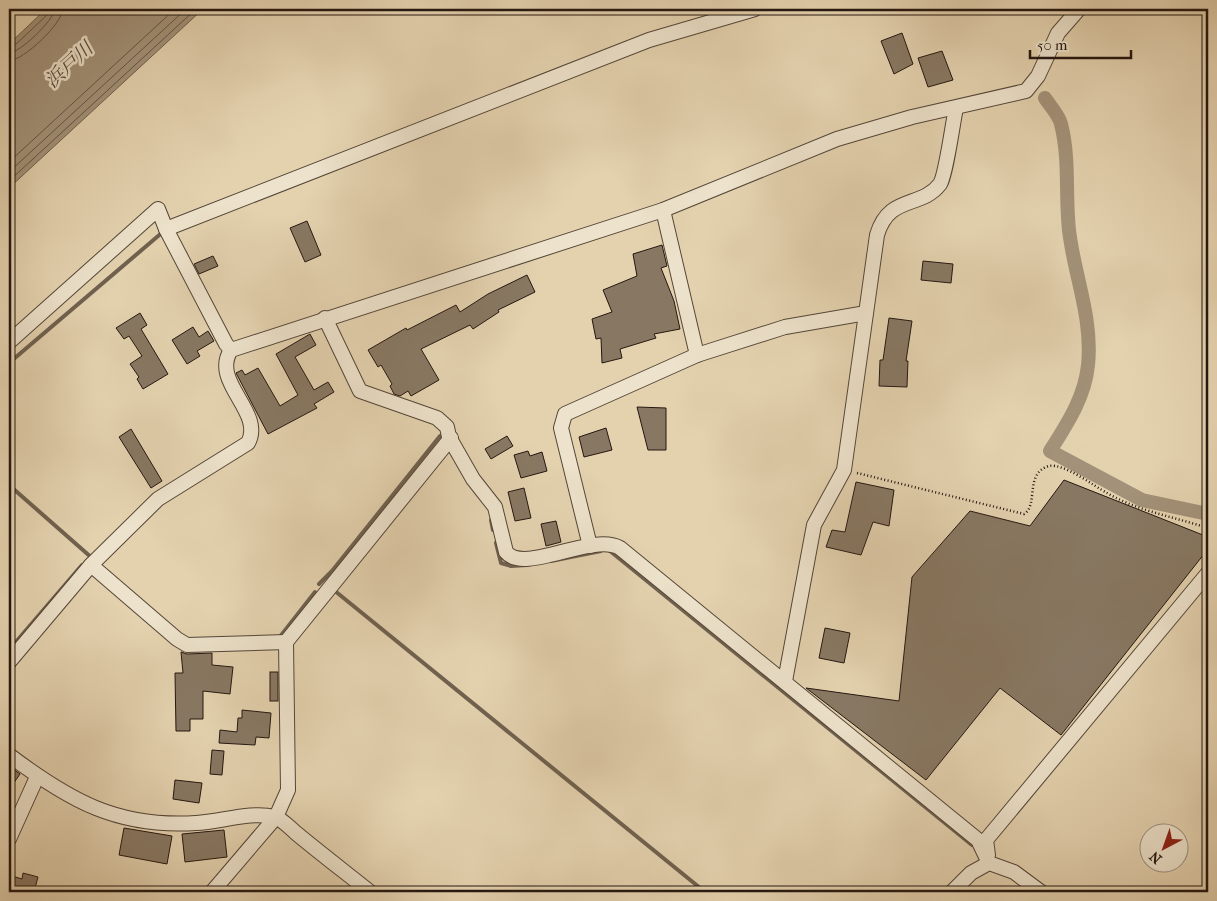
<svg xmlns="http://www.w3.org/2000/svg" width="1217" height="901" viewBox="0 0 1217 901" font-family="'IM FELL French Canon','Noto Serif JP',serif">
<style>
.water{fill:#a39279;stroke:#70614f}
.lines{fill:none;stroke-linecap:round;stroke-linejoin:round}
.shore{stroke:#645445;stroke-width:1}
.stream{stroke:#70614f;stroke-width:4}
.canal{stroke:#a39279;stroke-width:14}
.building{fill:#887863;stroke:#241711}
.minor-casing{stroke:#544638;stroke-width:16}
.path{stroke:#241711;stroke-width:2.5;stroke-dasharray:1 2.5;stroke-linecap:butt}
.minor{stroke:#ede2cb;stroke-width:14}
.labels{text-anchor:middle;dominant-baseline:central;stroke-width:5;stroke-linejoin:round;paint-order:stroke}
.water-label{font-size:19px;font-style:italic;fill:#57483b;stroke:#ede2cb}
</style>
<rect width="100%" height="100%" fill="#e4d2af"/>
<filter id="stains"><feTurbulence type="fractalNoise" baseFrequency=".004" numOctaves="4"/><feColorMatrix values="0 0 0 0 .2 0 0 0 0 .09 0 0 0 0 .02 0 0 0 .5 -.17"/></filter>
<radialGradient id="worn" r=".72"><stop offset=".6" stop-color="#630" stop-opacity="0"/><stop offset="1" stop-color="#630" stop-opacity=".3"/></radialGradient>
<polygon class="water" points="46,9 203,9 9,188 9,44"/>
<g class="lines">
<g class="shore">
<polyline points="9,47 14,46 47,15 49,9"/>
<path d="M 9,53 C 20,53 54,20 55,9"/>
<path d="M 9,61 C 24,60 62,24 63,9"/>
<polyline points="9,162 175,9"/>
<polyline points="9,172 186,9"/>
<polyline points="9,181 196,9"/>
</g>
<g class="stream">
<polyline points="9,363 164,231"/>
<polyline points="9,485 92,558"/>
<polyline points="491,520 493,530"/>
<polyline points="496,543 501,563 511,566 527,565"/>
<polyline points="610,551 972,845"/>
<polyline points="551,561 601,551"/>
<polyline points="319,584 332,571 440,436"/>
<polyline points="335,591 705,892"/>
<polyline points="279,638 315,592"/>
<polyline points="9,650 82,565"/>
</g>
<path class="canal" d="M 1045,98 C 1050,106 1059,115 1061,124 C 1070,159 1065,194 1069,230 C 1074,275 1093,318 1088,365 C 1085,397 1067,424 1050,451 L 1142,500 L 1208,514"/>
</g>
<g class="building">
<polygon points="902,33 913,64 894,74 881,41"/>
<polygon points="942,51 953,80 928,87 918,58"/>
<polygon points="307,221 321,255 305,262 290,228"/>
<polygon points="662,245 667,266 661,268 674,301 680,329 654,334 656,338 620,349 622,358 602,363 601,338 596,339 592,319 612,312 603,290 637,276 633,254"/>
<polygon points="213,256 218,266 199,274 194,264"/>
<polygon points="923,261 953,264 951,283 921,280"/>
<polygon points="527,275 535,292 498,310 499,312 473,329 470,325 421,349 439,380 411,396 408,391 400,396 394,394 390,386 392,384 381,365 378,367 368,350 406,328 407,330 456,305 460,312 488,294"/>
<polygon points="140,313 147,325 141,329 168,374 143,389 137,379 139,377 130,364 142,356 129,336 124,339 116,328"/>
<polygon points="889,318 912,321 906,361 908,361 907,387 879,386 880,360 883,360"/>
<polygon points="193,327 199,337 208,331 214,341 197,351 200,356 187,364 172,340"/>
<polygon points="310,334 316,345 295,357 314,390 328,382 334,392 314,404 317,408 268,434 236,373 242,370 245,375 258,368 280,406 298,395 276,354"/>
<polygon points="637,407 666,408 666,450 648,450"/>
<polygon points="606,428 612,450 584,457 579,437"/>
<polygon points="131,429 162,481 151,488 119,437"/>
<polygon points="507,436 513,446 491,459 485,449"/>
<polygon points="528,451 530,456 542,452 547,471 521,478 514,455"/>
<polygon points="1064,480 1208,537 1208,549 1061,735 1000,688 926,780 806,688 899,701 912,577 970,511 1030,526"/>
<polygon points="856,482 894,490 889,526 873,522 861,555 826,547 832,530 845,532"/>
<polygon points="524,488 531,518 515,521 508,492"/>
<polygon points="556,521 561,542 546,546 541,524"/>
<polygon points="825,628 850,633 844,663 819,658"/>
<polygon points="181,652 187,654 212,653 212,665 233,667 230,694 203,691 203,719 190,719 190,731 176,731 175,673 183,673"/>
<rect x="270" y="672" width="8" height="29"/>
<polygon points="242,710 271,713 269,738 256,737 255,745 219,743 220,730 237,732 238,718 242,718"/>
<polygon points="212,750 224,751 222,775 210,774"/>
<polygon points="9,766 20,774 9,790"/>
<polygon points="175,780 202,783 199,803 173,799"/>
<polygon points="124,828 172,836 167,864 119,855"/>
<polygon points="224,830 227,857 185,862 182,834"/>
<polygon points="23,873 38,877 34,892 9,891 9,875 22,879"/>
</g>
<g class="lines">
<g class="minor-casing">
<g id="minor">
<polyline points="663,210 697,355"/>
<polyline points="166,229 649,40 755,9"/>
<path d="M 325,318 L 360,391 L 437,418 L 447,427 L 449,437 L 473,479 L 495,507 L 506,552 C 524,575 592,532 620,548 L 978,840 L 989,863"/>
<polyline points="9,342 158,209 166,229 226,344 231,350"/>
<polyline points="590,546 561,428 565,414 697,355 785,327 866,313"/>
<polyline points="91,565 177,639 187,645 286,642"/>
<path d="M 9,662 L 91,565 L 158,499 L 248,443 C 265,412 210,382 231,350 L 663,210 L 837,139 L 912,117 L 1026,91 L 1038,76 L 1058,33 L 1079,9"/>
<path d="M 785,681 L 814,525 L 844,470 L 877,235 C 889,194 921,209 940,184 C 946,175 953,121 956,108"/>
<path d="M 9,755 C 70,801 118,828 196,823 C 221,822 250,811 275,817 C 282,819 290,828 296,833 C 320,853 345,872 370,892"/>
<polyline points="9,839 37,777"/>
<polyline points="988,855 986,840 1208,573"/>
<polyline points="212,892 276,817 288,790 286,642 451,438"/>
<polyline points="952,892 971,873 989,863 1014,872 1041,892"/>
</g>
</g>
<path class="path" d="M 857,473 L 1024,514 C 1039,505 1024,473 1049,466 C 1064,463 1094,486 1107,493 C 1138,511 1174,517 1208,528"/>
<use href="#minor" class="minor"/>
</g>
<g class="labels">
<g class="water-label">
<text transform="translate(69 65) rotate(-43)">浜戸川</text>
</g>
</g>
<rect width="1217" height="901" fill="none" stroke="#e4d2af" stroke-width="30"/>
<rect x="10" y="10" width="1197" height="881" fill="none" stroke="#241711" stroke-width="2.5"/>
<rect x="15" y="15" width="1187" height="871" fill="none" stroke="#241711"/>
<g transform="translate(1164 848) rotate(221)"><circle r="24" fill="#ede2cb" stroke="#9d9181"/>
<path d="M0-4L9 19L0 12L-9 19Z" fill="#8f2418"/>
<text y="-8" font-size="14" font-weight="bold" text-anchor="middle" fill="#241711">N</text>
</g>
<path d="M1030 50v8h101v-8" fill="none" stroke="#241711" stroke-width="2.5"/>
<text x="1037" y="50" font-size="15" fill="#241711" stroke="#ede2cb" stroke-width="4" paint-order="stroke">50 m</text>
<rect width="100%" height="100%" filter="url(#stains)"/>
<rect width="100%" height="100%" fill="url(#worn)"/>
</svg>
